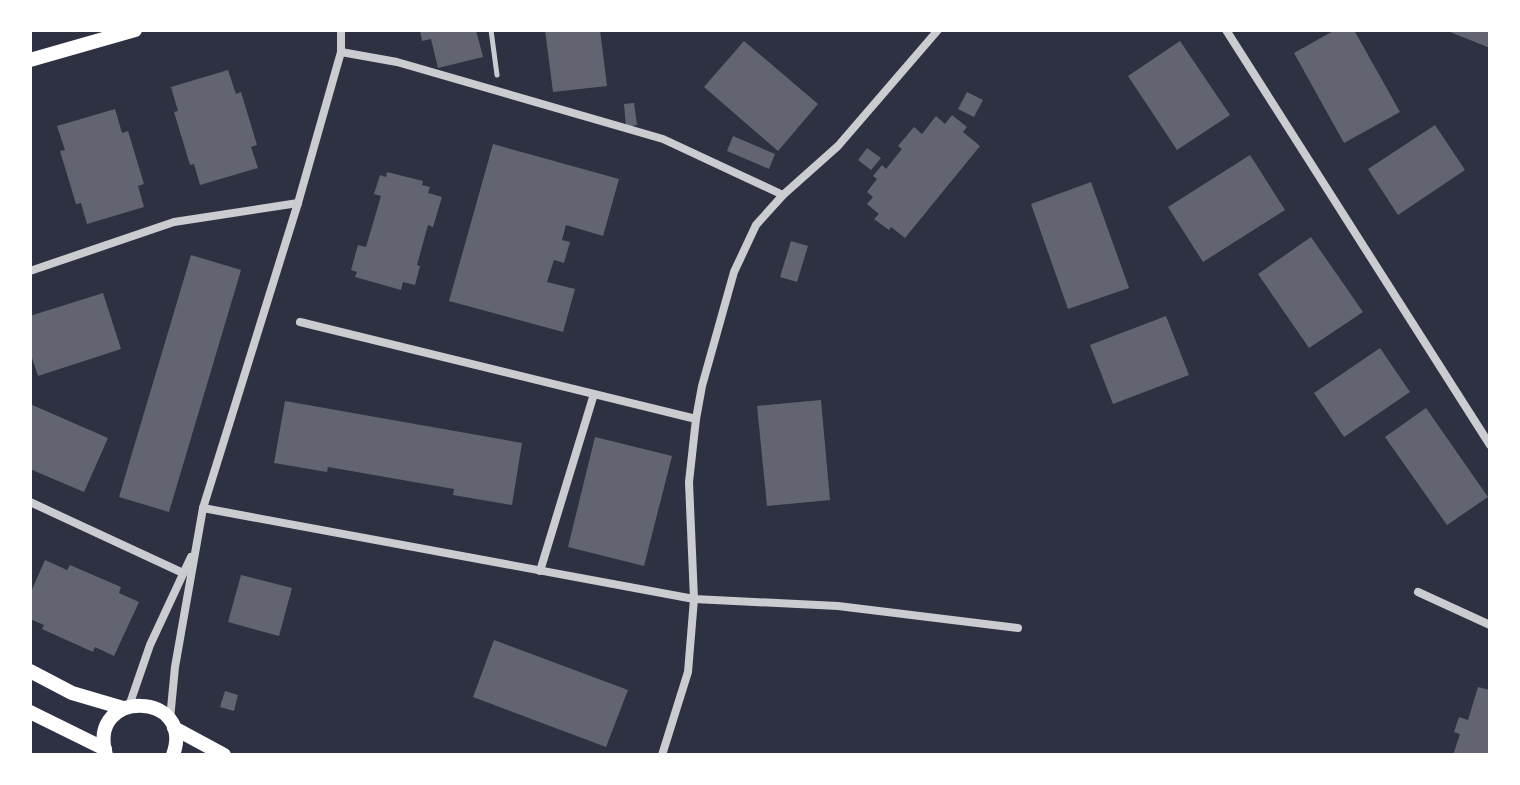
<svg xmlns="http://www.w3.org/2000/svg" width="1520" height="785" viewBox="0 0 1520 785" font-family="Raleway,sans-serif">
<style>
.building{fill:#626471}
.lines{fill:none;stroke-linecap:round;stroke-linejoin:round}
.service{stroke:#caccd0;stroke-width:5}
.minor{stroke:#caccd0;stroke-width:8}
.secondary{stroke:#fff;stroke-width:14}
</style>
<rect width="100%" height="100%" fill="#2d3142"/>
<g class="building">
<polygon points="420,30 476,30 483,57 438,68 431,39 422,41"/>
<polygon points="545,30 600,30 607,86 553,92"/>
<polygon points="1335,30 1354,30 1400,112 1344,143 1294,53"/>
<polygon points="1445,30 1490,30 1490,48"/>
<polygon points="744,41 818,104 778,151 704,87"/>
<polygon points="1180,41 1230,115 1177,150 1128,76"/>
<polygon points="228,70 236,94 241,92 257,145 251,147 258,168 200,185 194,164 190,165 174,112 178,111 171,87"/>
<polygon points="967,92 983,100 974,117 958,109"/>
<polygon points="634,103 637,125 626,127 624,104"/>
<polygon points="115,109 122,133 128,131 144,184 138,186 144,207 87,224 81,203 76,204 60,151 65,150 57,126"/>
<polygon points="952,115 967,127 963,132 980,146 905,238 891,227 889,230 874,219 879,214 867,204 873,197 867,192 877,179 873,176 882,165 886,169 902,149 898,146 914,127 922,134 936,116 945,124"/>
<polygon points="1435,125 1465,170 1398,215 1368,169"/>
<polygon points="733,136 775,154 769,169 727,151"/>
<polygon points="493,144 619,179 603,236 566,225 562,240 570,242 564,263 554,260 547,282 575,289 563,332 449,301"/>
<polygon points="867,148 881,158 871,170 858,160"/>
<polygon points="1250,155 1285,210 1203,262 1168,207"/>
<polygon points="387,172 423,181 422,185 430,187 428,193 442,197 433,227 428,225 417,265 420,266 415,285 403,282 401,290 355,277 357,272 351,270 358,245 366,247 381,196 374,194 380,175 386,177"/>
<polygon points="1091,182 1129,288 1068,309 1031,204"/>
<polygon points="1311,237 1363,312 1309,348 1258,274"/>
<polygon points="791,241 808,246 797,282 780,277"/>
<polygon points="191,255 241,270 169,512 119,497"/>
<polygon points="103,293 121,349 38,376 30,352 30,316"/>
<polygon points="1166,316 1189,375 1113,404 1090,345"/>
<polygon points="1380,348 1410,392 1344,437 1314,393"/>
<polygon points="821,400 830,500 767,506 757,406"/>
<polygon points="285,401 522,443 512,505 453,495 454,489 328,467 327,472 274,463"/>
<polygon points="30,404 108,438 84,492 30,469"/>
<polygon points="1426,408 1488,497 1447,525 1385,437"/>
<polygon points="595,437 672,456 644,566 568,547"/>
<polygon points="45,560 67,570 70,565 121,587 119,593 139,602 114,656 95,647 93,652 42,629 44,625 30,619 30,594"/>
<polygon points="241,575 292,588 279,636 228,622"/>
<polygon points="494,640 628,690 606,747 473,697"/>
<polygon points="1478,687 1490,690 1490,755 1453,755 1460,734 1454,732 1459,717 1468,720"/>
<polygon points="225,691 238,695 234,711 220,707"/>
</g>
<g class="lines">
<polyline class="service" points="491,30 497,75"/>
<g class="minor">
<polyline points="1226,30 1490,445"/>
<polyline points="341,52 397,62 663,139 783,195"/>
<polyline points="30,271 174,222 298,203"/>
<polyline points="300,322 696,419"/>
<polyline points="30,502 183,573"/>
<polyline points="203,508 694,599 838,606 1018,628"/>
<polyline points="540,571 594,394"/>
<polyline points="1418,592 1490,625"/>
<polyline points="129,706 150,645 191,557"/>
<polyline points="170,719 175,667 203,508 298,203 341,52 341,30"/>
<polyline points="662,755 688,672 694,599 689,482 696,419 702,386 734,272 756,225 783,195 838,146 938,30"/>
</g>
<g class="secondary">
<polyline points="30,60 135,30"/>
<polyline points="30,671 72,693 123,708"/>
<polyline points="30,712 105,749"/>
<polyline points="174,728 224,755"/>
<path d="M 106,755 C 86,688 196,691 173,755"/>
</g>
</g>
<rect width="1520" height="785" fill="none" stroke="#ffffff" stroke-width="64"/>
</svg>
